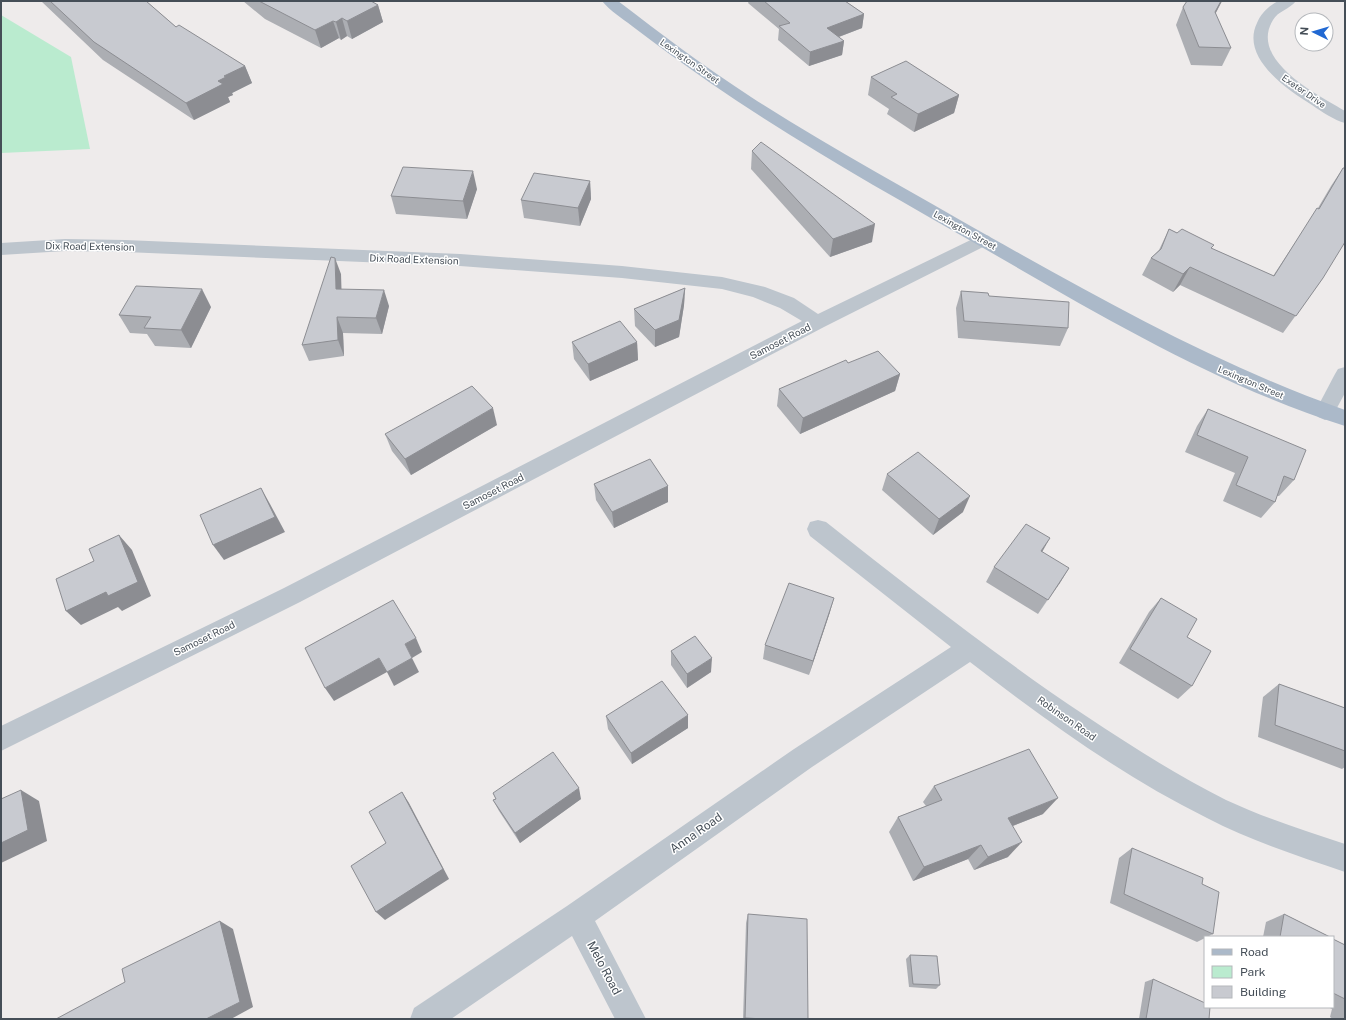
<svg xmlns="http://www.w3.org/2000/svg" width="1346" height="1020" viewBox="0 0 1346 1020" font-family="'Public Sans',sans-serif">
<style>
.green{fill:#baebcf}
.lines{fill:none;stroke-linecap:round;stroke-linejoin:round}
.minor{fill:#bdc5cd;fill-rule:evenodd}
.major{fill:#abb9c9;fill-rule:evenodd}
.wall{fill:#acaeb3}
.shaded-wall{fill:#8c8d92}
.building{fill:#c8cad0;stroke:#8c8d92}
.labels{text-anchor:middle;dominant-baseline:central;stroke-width:3;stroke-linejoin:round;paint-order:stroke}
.far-street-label{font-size:9px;fill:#454e57;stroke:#fff}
.street-label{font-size:10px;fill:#454e57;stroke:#fff}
.near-street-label{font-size:12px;fill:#454e57;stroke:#fff}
</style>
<rect width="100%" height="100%" fill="#eeebeb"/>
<polygon class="green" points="1,15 71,57 90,149 1,153"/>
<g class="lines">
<g class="minor">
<path d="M 1278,1 L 1296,1 C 1290,9 1278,11 1273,20 C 1248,60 1319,96 1345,111 L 1345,123 C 1334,120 1322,112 1312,105 C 1288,90 1240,58 1257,23 C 1261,13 1269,6 1278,1 Z"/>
<polygon points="983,234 989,236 992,240 989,244 824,327 300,602 1,751 1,726 284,588 802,321 780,308 753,297 722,289 622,278 460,266 125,252 65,251 1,255 1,243 65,239 125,240 460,254 622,266 722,277 765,287 794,298 818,314"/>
<polygon points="1345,367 1345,393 1332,417 1325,420 1318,417 1315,412 1335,374 1338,369"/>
<path d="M 818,520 L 826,522 C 911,589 996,656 1086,716 C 1131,746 1178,776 1226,800 C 1265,818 1305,831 1345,844 L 1345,872 C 1298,856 1251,841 1207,818 C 1122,776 1044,719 970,662 L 812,767 L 595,921 L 646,1019 L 615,1019 L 572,936 L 451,1019 L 410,1019 L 414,1008 L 567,906 L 794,749 L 951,647 L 810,536 L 807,529 L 810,522 Z"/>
</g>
<path class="major" d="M 602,1 L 618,1 C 661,34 705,67 751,97 C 829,147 910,191 990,237 C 1106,302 1220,366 1345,410 L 1345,426 C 1217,385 1101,316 985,249 C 892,196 797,143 709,82 C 683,64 657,45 632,26 C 622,18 610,11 602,1 Z"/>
</g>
<g class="wall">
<polygon points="41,1 146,1 176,27 245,66 252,83 232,93 233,95 228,97 230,102 194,120 103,60"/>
<polygon points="243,1 371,1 378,5 383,22 352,39 347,36 341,40 339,38 321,48 265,19"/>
<polygon points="749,1 845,1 864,14 862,28 839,37 844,41 842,55 809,66 778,40 779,29 748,3"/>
<polygon points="1187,1 1222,1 1215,14 1231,48 1222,66 1191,65 1176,25 1183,7"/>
<polygon points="871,77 959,95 954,113 914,132 887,114 889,109 868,95"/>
<polygon points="752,151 872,242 830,257 751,169"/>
<polygon points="1343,168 1323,278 1283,333 1180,285 1173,292 1142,275 1151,258 1159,250 1169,229 1273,276 1318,208 1331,186"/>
<polygon points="590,181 591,199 580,226 524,218 521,200"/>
<polygon points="477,189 467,219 396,214 391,196"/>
<polygon points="341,274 341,289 389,306 382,334 343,333 344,356 309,361 302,345"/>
<polygon points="685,288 684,305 679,337 655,347 635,326 634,309"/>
<polygon points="961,291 989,296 1068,328 1060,346 958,338 956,308"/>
<polygon points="211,307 191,348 155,346 147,334 130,333 119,315"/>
<polygon points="572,342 637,342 638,360 590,381 574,359"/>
<polygon points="848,363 900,374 895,391 800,434 777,406 779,389"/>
<polygon points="1208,409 1294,480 1279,496 1277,496 1275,502 1261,518 1223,501 1235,473 1185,452 1197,426"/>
<polygon points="497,425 411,475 392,451 385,434"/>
<polygon points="887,474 963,512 933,535 882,490"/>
<polygon points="594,484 668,486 668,502 614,528 596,500"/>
<polygon points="994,567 1069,568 1038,614 986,582"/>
<polygon points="1161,598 1192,686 1178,699 1119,663 1149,612"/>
<polygon points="830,612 809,675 763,659 765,645"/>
<polygon points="671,651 711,672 687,688 671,665"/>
<polygon points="1279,684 1345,708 1345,767 1342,769 1258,737 1263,697"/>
<polygon points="606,716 688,728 632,764 608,729"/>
<polygon points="934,786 1043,814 1013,826 1008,857 974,870 968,859 913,881 889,832 898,817 926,806 923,802"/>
<polygon points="493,793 581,799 520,843 499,811 493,800 496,799"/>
<polygon points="1132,848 1202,884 1213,934 1207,937 1205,937 1205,938 1197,942 1110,903 1119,858"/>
<polygon points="748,914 808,1019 743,1019 746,923"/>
<polygon points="1284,914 1330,937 1263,937 1266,922"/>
<polygon points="1333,939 1345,945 1345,1019 1333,1019 1330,1017 1332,1009 1328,1007 1333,1007"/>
<polygon points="910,955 940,985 936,989 909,987 906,959"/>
<polygon points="1153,979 1209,1019 1139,1019 1145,982"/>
</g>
<g class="shaded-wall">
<polygon points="1221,1 1222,1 1207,30 1215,12"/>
<polygon points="378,5 383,22 352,39 347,21"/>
<polygon points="864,14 862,28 825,42 827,28"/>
<polygon points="342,18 347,36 341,40 336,22"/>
<polygon points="333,21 339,38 321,48 315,30"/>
<polygon points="844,41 842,55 809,66 810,52"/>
<polygon points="245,66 252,83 232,93 233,95 228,97 230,102 194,120 186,103 218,81 224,76"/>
<polygon points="959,95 954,113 914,132 918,114"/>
<polygon points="473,171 477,189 467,219 463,201"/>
<polygon points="590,181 591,199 580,226 578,208"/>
<polygon points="875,224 872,242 830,257 833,239"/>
<polygon points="335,258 341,274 342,305 336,289"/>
<polygon points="1190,267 1180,285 1173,292 1183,274"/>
<polygon points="685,288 684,305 679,337 655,347 655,330"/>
<polygon points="202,289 211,307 191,348 181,330"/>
<polygon points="384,290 389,306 382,334 376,318"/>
<polygon points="337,317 343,333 344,356 338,340"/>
<polygon points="637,342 638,360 590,381 588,364"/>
<polygon points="900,374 895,391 800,434 803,418"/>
<polygon points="493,408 497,425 411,475 405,459"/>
<polygon points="668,486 668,502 614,528 612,512"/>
<polygon points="261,488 270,504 285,532 224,560 213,545"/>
<polygon points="970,496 963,512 933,535 939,519"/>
<polygon points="119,535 132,550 151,596 122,611 118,607 81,625 66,611"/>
<polygon points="1050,538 1041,554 1041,551"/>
<polygon points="1069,568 1060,583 1038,614 1048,600"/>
<polygon points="834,598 830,612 809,675 813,661"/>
<polygon points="416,638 422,652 412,658 405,644"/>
<polygon points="379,658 387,672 334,701 325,688"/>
<polygon points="412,658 419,672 394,686 387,672"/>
<polygon points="712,658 711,672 687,688 687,674"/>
<polygon points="688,715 688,728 632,764 631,753"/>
<polygon points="579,788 581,799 520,843 515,833"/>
<polygon points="21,790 39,801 47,841 1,863 1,843"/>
<polygon points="402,792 409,803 449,879 385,920 376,912"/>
<polygon points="1058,798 1043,814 994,833 1008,818"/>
<polygon points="1022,842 1008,857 974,870 988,857"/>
<polygon points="981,845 968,859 913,881 924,867"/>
<polygon points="220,921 233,929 253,1007 231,1019 206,1019"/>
</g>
<g class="building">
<polygon points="50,1 146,1 176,27 179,25 245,66 224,76 226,77 218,81 223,84 186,103 94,42"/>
<polygon points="259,1 371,1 378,5 347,21 342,18 336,22 333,21 315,30"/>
<polygon points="764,1 845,1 864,14 827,28 844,41 810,52 779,26 790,23"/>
<polygon points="1187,1 1221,1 1215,12 1231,48 1199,47 1183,7"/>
<polygon points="906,61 959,95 918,114 891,97 897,94 871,77"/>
<polygon points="761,142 875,224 833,239 752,151"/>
<polygon points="403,167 473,171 463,201 391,196"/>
<polygon points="1343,168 1345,168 1345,242 1323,278 1296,316 1190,267 1183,274 1151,258 1161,249 1169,229 1177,233 1182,229 1214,245 1211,248 1274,276 1317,208 1319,209"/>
<polygon points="534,173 590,181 578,208 521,200"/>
<polygon points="331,257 335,258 336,289 384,290 376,318 337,317 338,340 302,345"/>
<polygon points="136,286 202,289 181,330 144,328 151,317 119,315"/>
<polygon points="685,288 679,320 655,330 634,309"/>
<polygon points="961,291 988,293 989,296 1069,302 1068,328 964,321"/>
<polygon points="620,321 637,342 588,364 572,342"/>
<polygon points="878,351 900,374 803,418 779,389 846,360 848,363"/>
<polygon points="472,386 493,408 405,459 385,434"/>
<polygon points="1208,409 1306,450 1294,480 1284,476 1275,502 1236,485 1248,457 1197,435"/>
<polygon points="918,452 970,496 939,519 887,474"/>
<polygon points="650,459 668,486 612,512 594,484"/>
<polygon points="261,488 275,517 213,545 200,515"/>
<polygon points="1026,524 1050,538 1041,551 1069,568 1048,600 994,567"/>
<polygon points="119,535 138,582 108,596 106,592 66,611 56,579 94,561 89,549"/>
<polygon points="789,583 834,598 813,661 765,645"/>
<polygon points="1161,598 1197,619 1187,637 1211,651 1192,686 1130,649"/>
<polygon points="393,600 416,638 405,644 412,658 387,672 379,658 325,688 305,648"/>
<polygon points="695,636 712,658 687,674 671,651"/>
<polygon points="662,681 688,715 631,753 606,716"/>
<polygon points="1279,684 1345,708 1345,751 1275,725"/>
<polygon points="1029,749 1058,798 1008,818 1022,842 988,857 981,845 924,867 898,817 942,800 934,786"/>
<polygon points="553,752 579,788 515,833 493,800 496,799 493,793"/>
<polygon points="21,790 28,830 1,843 1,799"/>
<polygon points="402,792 443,869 376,912 351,866 386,843 369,812"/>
<polygon points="1132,848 1203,878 1202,884 1219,892 1213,934 1124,894"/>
<polygon points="748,914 807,919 808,1019 765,1019 745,1018"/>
<polygon points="1284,914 1330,937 1280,937"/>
<polygon points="220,921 240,1002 206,1019 56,1019 125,982 122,969"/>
<polygon points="1333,939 1345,945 1345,999 1333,993"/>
<polygon points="910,955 937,956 940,985 913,984"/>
<polygon points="1153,979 1205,1003 1205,1007 1210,1007 1209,1019 1146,1019"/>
</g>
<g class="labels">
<g class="far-street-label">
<text transform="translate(690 61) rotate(35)">Lexington Street</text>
<text transform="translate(1304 91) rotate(35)">Exeter Drive</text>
<text transform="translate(965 230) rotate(29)">Lexington Street</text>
<text transform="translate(1251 382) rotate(23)">Lexington Street</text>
</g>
<g class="street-label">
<text transform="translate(90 246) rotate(1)">Dix Road Extension</text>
<text transform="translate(414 259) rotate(2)">Dix Road Extension</text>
<text transform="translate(780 341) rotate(-27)">Samoset Road</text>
<text transform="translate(493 491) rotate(-27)">Samoset Road</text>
<text transform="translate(204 638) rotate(-26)">Samoset Road</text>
<text transform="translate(1067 718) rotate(35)">Robinson Road</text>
</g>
<g class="near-street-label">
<text transform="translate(696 833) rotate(-35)">Anna Road</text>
<text transform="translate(604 968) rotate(62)">Melo Road</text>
</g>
</g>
<rect width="1346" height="1020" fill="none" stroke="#454e57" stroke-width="4"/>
<rect x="1204" y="936" width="130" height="72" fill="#ffffff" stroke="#b5b8bc"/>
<rect x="1212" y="949" width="20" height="6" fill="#abb9c9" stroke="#b5b8bc"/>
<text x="1240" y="956" font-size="12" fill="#454e57">Road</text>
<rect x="1212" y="966" width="20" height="12" fill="#baebcf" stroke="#b5b8bc"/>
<text x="1240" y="976" font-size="12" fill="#454e57">Park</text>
<rect x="1212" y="986" width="20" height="12" fill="#c8cad0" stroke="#b5b8bc"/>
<text x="1240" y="996" font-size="12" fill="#454e57">Building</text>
<g transform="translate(1314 32) rotate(275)"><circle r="19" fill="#ffffff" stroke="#b5b8bc"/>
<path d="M0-3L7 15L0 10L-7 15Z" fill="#2168d2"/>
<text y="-6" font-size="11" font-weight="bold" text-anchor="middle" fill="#454e57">N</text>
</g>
</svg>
